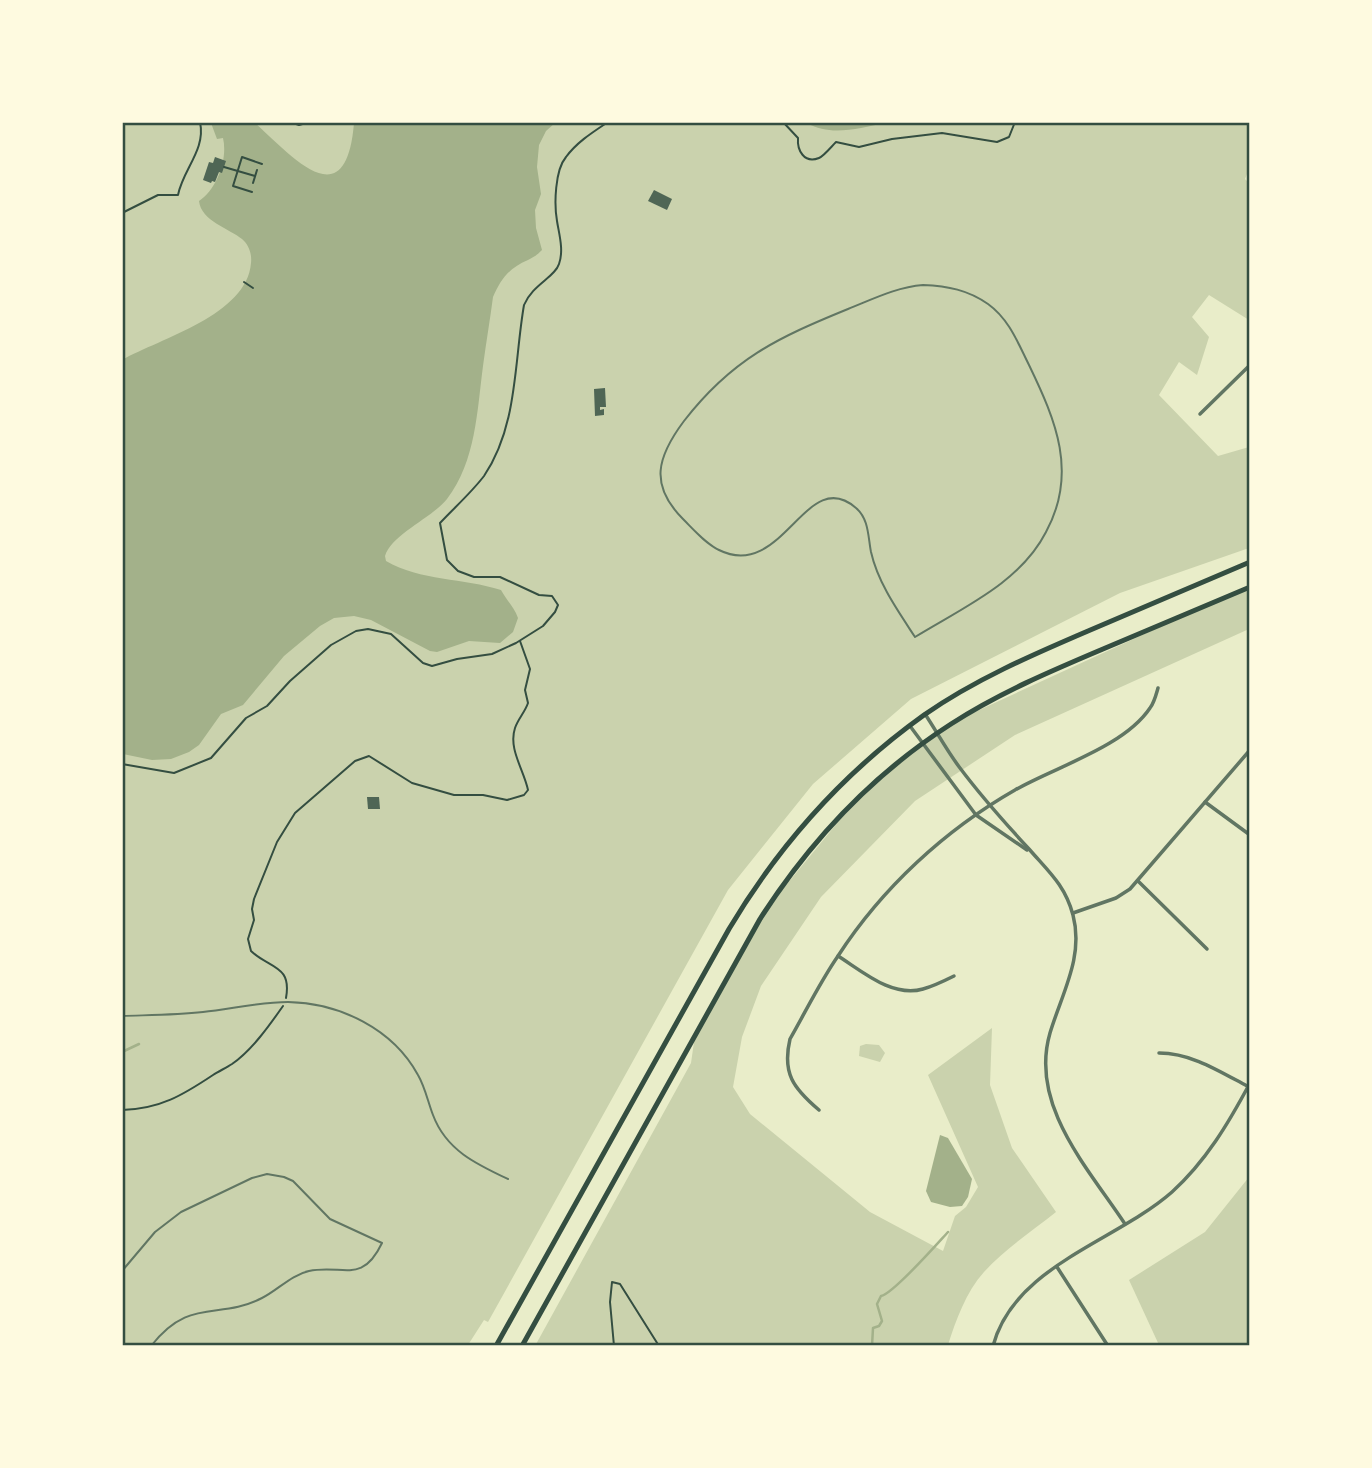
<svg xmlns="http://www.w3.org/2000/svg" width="1372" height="1468" viewBox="0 0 1372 1468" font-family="Georgia,serif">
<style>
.green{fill:#cad2ad}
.water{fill:#a3b18a}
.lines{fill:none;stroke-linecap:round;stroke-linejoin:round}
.stream{stroke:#a3b18a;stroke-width:2.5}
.building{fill:#4f6655}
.path{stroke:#344e41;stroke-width:2}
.service{stroke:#617663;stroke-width:2}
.minor{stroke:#617663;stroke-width:3.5}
.primary{stroke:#344e41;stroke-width:5}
.neatline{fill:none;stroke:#344e41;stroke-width:2.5}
</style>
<rect width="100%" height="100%" fill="#e9edc9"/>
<g class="green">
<polygon points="122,123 1249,123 1249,169 1245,179 1250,184 1249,320 1209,295 1192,317 1209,337 1197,375 1179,362 1159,395 1218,456 1249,447 1249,548 1120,593 911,699 813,784 728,890 488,1322 484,1320 468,1345 123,1345"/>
<path d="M 1249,586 L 1249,629 L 1015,735 L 915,801 L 821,897 L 761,986 L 742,1037 L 733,1087 L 750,1114 L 870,1212 L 943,1251 L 955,1216 L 966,1207 L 978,1187 L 928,1075 L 992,1028 L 990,1085 L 1012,1148 L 1056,1212 C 1032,1231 1005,1249 984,1272 C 966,1292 956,1320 948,1345 L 535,1346 L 691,1063 L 695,1035 L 768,907 L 862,793 L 953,722 Z"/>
<polygon points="866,1044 879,1045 885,1053 880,1062 859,1056 860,1046"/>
<polygon points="1249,1177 1249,1345 1159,1345 1129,1280 1205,1232"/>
</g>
<g class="water">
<path d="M 211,123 L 255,123 C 292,156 346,220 354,123 L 555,123 L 546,131 L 539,145 L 537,167 L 541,194 L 535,210 L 536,228 L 542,250 C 537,255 534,257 528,260 C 509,268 501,279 493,297 C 490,320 486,343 483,366 C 477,411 476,461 447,499 C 432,518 392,534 385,556 L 386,561 C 420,581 464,578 501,590 C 507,601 514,607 518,618 L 513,632 L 500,643 L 469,641 L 437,652 L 430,651 L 371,620 L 354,616 L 334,618 L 320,626 L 284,656 L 243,705 L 221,714 L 199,745 L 189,752 L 171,759 L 152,760 L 123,754 L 122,360 C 161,338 247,315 251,263 C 252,254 249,245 242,239 C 230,229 201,221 199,201 C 217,189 228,159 223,138 L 217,139 Z"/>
<path d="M 807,123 L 885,123 C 859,128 831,137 807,123 Z"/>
<polygon points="940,1135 948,1138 972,1179 968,1197 962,1206 950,1207 931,1202 926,1191"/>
</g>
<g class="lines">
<g class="stream">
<polyline points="122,1052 139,1044"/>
<path d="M 872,1346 L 873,1328 L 879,1326 L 882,1321 L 877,1304 L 881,1296 C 893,1294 936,1245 948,1232"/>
</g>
</g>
<g class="building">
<polygon points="215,157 226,161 222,173 219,172 215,182 212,181 211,183 203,180 209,162 213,163"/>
<polygon points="654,190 672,199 667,210 648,201"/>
<polygon points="605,388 606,407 600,407 600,410 604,409 604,415 595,416 594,389"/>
<polygon points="367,797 379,797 380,809 368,809"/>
</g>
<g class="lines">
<g class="path">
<polyline points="290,122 299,125 310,122"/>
<path d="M 783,122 L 798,138 C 797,150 804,164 819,158 C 824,156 831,147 836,142 L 859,147 L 892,139 L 942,133 L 997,142 L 1009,137 L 1015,122"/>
<polyline points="224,167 255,176"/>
<polyline points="253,183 257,170"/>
<polyline points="252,192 233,186 242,157 262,164"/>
<path d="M 122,213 L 158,195 L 178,195 C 183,169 206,150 200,122"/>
<polyline points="244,282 253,288"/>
<path d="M 122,764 L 174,773 L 211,758 L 246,718 L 267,706 L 290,681 L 331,645 L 356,631 L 368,629 L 391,634 L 423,663 L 432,666 L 457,659 L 492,654 L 516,643 L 543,626 L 555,612 L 558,605 L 552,596 L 539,595 L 500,577 L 474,577 L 458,571 L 447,560 L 440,523 C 455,507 471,493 484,476 C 518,426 514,362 524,305 C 532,285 555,277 559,264 C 564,250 559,234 557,221 C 554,204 555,170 566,157 C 577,142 593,132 608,122"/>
<path d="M 286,998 C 292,965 270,969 251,951 L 248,939 L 254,920 L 252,909 L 254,899 L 277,842 L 295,813 L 355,761 L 369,756 L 412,783 L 454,795 L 483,795 L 507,800 L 524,795 L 528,790 C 524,770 508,749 515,728 C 518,719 525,712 528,703 L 525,690 L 530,669 L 520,641"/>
<path d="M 122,1110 C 160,1109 183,1095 213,1075 C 219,1071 226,1068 232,1064 C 252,1050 269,1026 283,1006"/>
<polyline points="614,1346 610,1302 612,1282 620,1284 659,1346"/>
</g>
<g class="service">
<path d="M 923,285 C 948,286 968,290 988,304 C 1009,319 1018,343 1029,365 C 1056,421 1078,473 1046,532 C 1020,583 962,608 915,637 C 898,611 878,583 871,552 C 868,537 869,519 856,508 C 806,464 783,582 719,550 C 705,543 694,530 683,519 C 649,485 657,457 684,421 C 732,359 777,338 848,309 C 873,299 897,287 923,285 Z"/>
<path d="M 122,1016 C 149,1015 176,1015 203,1012 C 231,1009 260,1002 288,1002 C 340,1003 393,1029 418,1075 C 425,1087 428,1102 433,1115 C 446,1150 476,1164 508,1179"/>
<path d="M 122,1271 L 155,1232 L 181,1212 L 252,1178 L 267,1174 L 284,1177 L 293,1181 L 330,1219 L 382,1243 C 362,1285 343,1264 309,1271 C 291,1275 278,1290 262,1298 C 218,1321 190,1296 151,1346"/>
</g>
<g class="minor">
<polyline points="1200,414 1250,365"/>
<path d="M 925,714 C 937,732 947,751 960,768 C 981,796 1005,823 1029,849 C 1048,871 1065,885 1073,915 C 1084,957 1062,993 1050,1033 C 1029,1105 1088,1168 1125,1224"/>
<polyline points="910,726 976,815 1027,850"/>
<polyline points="1205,802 1250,835"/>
<polyline points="1138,881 1207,949"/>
<polyline points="1073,913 1116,898 1130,889 1250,750"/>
<path d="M 838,956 C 862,971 892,998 923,989 C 934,986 944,981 954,976"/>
<path d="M 1159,1053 C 1191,1053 1219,1071 1247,1086"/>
<path d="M 819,1110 C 793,1088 782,1073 790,1039 C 806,1011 820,982 838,956 C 882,888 945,830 1015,790 C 1055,767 1124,747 1150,708 C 1154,703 1156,695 1158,688"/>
<polyline points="1057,1267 1108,1346"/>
<path d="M 993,1346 C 1014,1266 1115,1242 1172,1192 C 1206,1161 1228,1124 1250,1083"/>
</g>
<g class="primary">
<path d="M 496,1346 L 729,929 C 779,845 843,773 924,715 C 974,680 1032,655 1088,631 C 1142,608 1196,585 1250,562"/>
<path d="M 522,1346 L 760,919 C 810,841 873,774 951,724 C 999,693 1051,671 1103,649 C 1152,628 1201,608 1250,587"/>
</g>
</g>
<rect width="1372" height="1468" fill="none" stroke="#fefae0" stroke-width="248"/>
<rect x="124" y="124" width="1124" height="1220" class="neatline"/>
</svg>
